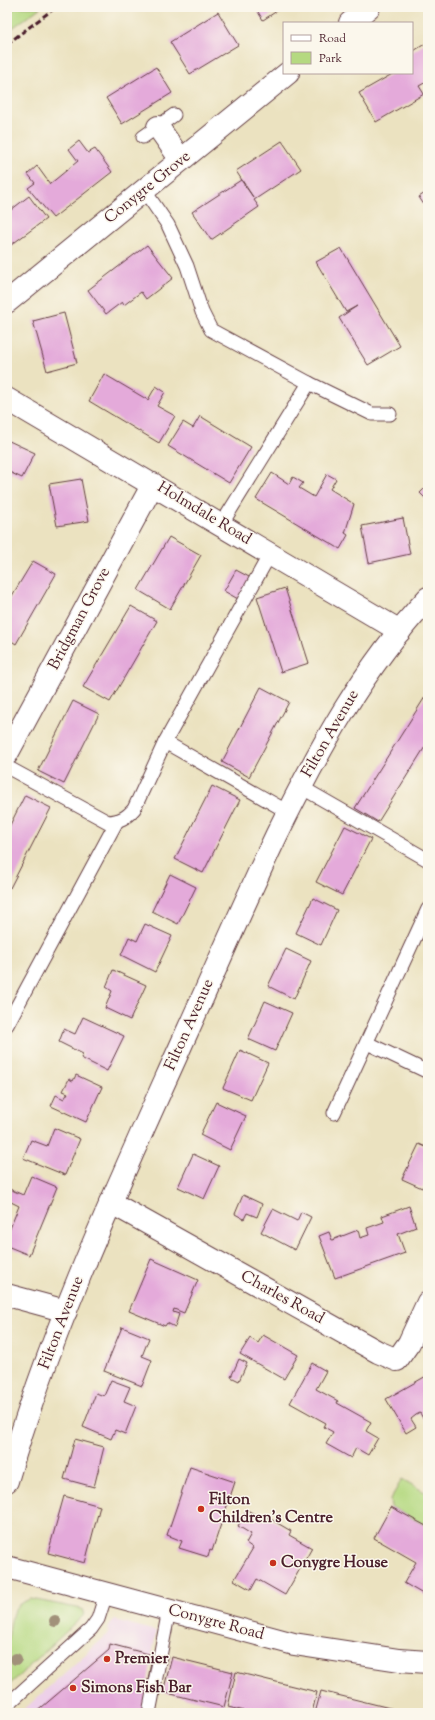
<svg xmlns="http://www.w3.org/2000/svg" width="435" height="1720" viewBox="0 0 435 1720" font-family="'Sorts Mill Goudy',serif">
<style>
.built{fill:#edd0e9}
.green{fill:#b5d981;stroke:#807c56}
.building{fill:#e4aada}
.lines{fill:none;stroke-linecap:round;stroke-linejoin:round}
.lane-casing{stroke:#623c41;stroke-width:15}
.street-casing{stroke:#623c41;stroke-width:24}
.lane{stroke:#fff;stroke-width:13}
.street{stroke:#fff;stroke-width:22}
.rail{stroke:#4a1f2b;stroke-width:3;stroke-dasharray:6 3;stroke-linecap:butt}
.tree{fill:#a1917a}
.poi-dot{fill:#c8321e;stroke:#fbf7ec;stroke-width:1.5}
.labels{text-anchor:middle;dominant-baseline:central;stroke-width:3;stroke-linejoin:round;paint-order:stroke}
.street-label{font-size:16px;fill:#4a1f2b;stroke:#fbf7ec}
.poi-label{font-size:16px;font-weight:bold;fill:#4a1f2b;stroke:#fbf7ec;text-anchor:start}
</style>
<rect width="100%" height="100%" fill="#fbf7ec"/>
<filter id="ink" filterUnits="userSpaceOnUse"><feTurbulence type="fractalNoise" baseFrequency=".025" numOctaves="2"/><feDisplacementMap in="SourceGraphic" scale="8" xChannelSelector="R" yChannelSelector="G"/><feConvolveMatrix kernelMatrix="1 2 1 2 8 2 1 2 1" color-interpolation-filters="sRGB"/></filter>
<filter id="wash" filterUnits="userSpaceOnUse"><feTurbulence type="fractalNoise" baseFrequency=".012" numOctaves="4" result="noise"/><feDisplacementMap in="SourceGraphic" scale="16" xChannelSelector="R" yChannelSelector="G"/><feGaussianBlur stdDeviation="0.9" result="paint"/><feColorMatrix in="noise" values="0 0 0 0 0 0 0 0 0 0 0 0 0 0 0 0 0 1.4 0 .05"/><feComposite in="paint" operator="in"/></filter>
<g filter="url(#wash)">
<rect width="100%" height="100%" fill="#ebe2c0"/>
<polygon class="built" points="115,1620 156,1631 143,1713 20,1713 108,1634 109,1626"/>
<g class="green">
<polygon points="17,7 41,7 7,32 7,13"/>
<polygon points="402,1479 428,1494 428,1527 391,1507 390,1500"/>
<path d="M 31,1599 L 82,1609 L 84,1615 L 7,1687 C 7,1670 7,1622 15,1609 C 19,1603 25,1601 31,1599 Z"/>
</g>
<g id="blocks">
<g class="building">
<polygon points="255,7 283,7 263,20"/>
<polygon points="218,12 238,45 190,74 170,42"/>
<polygon points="428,42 428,81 419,86 424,94 376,122 359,93 394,73 412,73 412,52"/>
<polygon points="156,67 172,93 122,124 106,98"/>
<polygon points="79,141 88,153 95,149 112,172 53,218 28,188 35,183 28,174 37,166 50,184 78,161 69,149"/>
<polygon points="282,141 301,169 254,200 259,207 211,240 192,212 241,180 253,197 236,171"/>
<polygon points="428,191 428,211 419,197"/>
<polygon points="29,196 46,219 7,248 7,213"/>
<polygon points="147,245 173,278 146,299 141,292 124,305 122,302 106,314 88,290"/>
<polygon points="341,248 400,346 368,365 339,318 357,306 346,312 316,262"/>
<polygon points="64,313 77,363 47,371 33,321"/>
<polygon points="104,374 148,400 156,386 165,392 157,406 175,416 159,443 89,401"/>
<polygon points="200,416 251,447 229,483 168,446 183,422 193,428"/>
<polygon points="7,440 35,453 22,478 7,471"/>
<polygon points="272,473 289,484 293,477 303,483 299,488 314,497 327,474 336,479 330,489 354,504 345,533 348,535 340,549 256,499"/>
<polygon points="81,479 89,521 57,526 49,484"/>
<polygon points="428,485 428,501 420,493"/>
<polygon points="403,518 410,554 369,563 362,526"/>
<polygon points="169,537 201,555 170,609 138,590"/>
<polygon points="33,561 56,574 16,644 7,638 7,604"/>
<polygon points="236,570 251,578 238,599 224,591"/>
<polygon points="285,588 309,663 281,672 257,597"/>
<polygon points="131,606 157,621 110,702 83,687"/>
<polygon points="261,687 289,702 249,777 222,762"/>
<polygon points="425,697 428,699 428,742 378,822 355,808"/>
<polygon points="73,701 99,714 64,784 38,771"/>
<polygon points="212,786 240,800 203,873 175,859"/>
<polygon points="25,795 51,808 10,888 7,886 7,831"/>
<polygon points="345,826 371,839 342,895 316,882"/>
<polygon points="170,874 196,887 178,924 152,911"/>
<polygon points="313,898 337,910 321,945 296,933"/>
<polygon points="145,924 172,936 155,972 121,955 129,937 137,941"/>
<polygon points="286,949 311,961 294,999 268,986"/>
<polygon points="113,970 146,985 130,1020 105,1008 112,991 106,987"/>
<polygon points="265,1001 292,1013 275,1051 248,1039"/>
<polygon points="83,1017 124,1036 107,1071 81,1058 83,1054 59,1042 64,1029 75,1034"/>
<polygon points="240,1050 268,1063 251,1100 223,1088"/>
<polygon points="76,1075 102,1087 86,1122 51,1106 56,1095 64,1099 68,1093 63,1091 69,1079 73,1081"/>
<polygon points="216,1102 246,1116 230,1150 200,1135"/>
<polygon points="54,1128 80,1139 65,1175 23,1158 31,1140 47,1146"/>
<polygon points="428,1142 428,1178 422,1188 402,1179 419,1144 426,1147"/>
<polygon points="193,1154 219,1166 204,1199 178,1187"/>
<polygon points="31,1176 57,1187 29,1255 7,1246 7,1236 19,1206 7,1200 7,1188 23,1195"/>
<polygon points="243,1195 262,1204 257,1217 247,1213 244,1219 235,1214"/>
<polygon points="409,1206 416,1227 398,1234 405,1253 335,1278 319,1236 329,1232 332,1240 358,1230 360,1238 369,1235 367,1228 384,1222 382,1216"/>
<polygon points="273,1209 297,1221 301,1212 311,1217 295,1250 261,1232"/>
<polygon points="151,1259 198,1280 184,1313 174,1309 173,1312 179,1314 175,1327 167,1323 165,1326 129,1311"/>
<polygon points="122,1327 149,1338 142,1356 152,1360 142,1386 104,1371"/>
<polygon points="263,1335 298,1355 284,1379 240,1354 250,1338 258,1343"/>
<polygon points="239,1359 247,1363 239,1381 231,1377"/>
<polygon points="312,1363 326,1371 316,1389 338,1401 337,1403 371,1422 366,1431 378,1438 368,1455 356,1448 351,1458 326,1444 333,1432 324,1427 326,1423 290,1403"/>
<polygon points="428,1375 428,1420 425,1422 420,1413 416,1415 411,1419 416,1427 406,1433 386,1399"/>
<polygon points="111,1380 130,1387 124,1401 136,1406 125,1434 115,1430 111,1439 83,1427 96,1393 104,1396"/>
<polygon points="75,1439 104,1447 94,1487 64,1479"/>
<polygon points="190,1467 235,1482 212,1551 210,1550 208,1557 179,1548 182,1541 167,1535"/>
<polygon points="64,1496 100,1506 85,1563 48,1553"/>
<polygon points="391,1507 428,1527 428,1597 404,1583 416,1562 374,1538"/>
<polygon points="247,1510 265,1520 267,1517 291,1531 289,1535 312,1548 285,1595 257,1579 251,1590 234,1580 253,1548 246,1543 251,1534 238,1526"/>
<polygon points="110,1644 152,1655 143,1713 35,1713 109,1650"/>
<polygon points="172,1657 233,1672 224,1707 163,1692"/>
<polygon points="236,1672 317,1692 312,1713 253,1713 228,1707"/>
<polygon points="321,1691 402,1711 402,1713 315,1713"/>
</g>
</g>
</g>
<g filter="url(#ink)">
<use href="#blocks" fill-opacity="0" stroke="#623c41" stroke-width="1"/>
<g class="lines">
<g class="lane-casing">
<g id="lane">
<polyline points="143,137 174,115"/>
<polyline points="144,190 168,225 187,266 202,312 211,330 309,383 372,414 390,414"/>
<polyline points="221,525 309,383"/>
<polyline points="165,742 288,812"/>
<path d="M 7,767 L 108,822 C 120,821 126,818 134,809 L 165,742 L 270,554"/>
<polyline points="301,787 428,860"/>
<polyline points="7,1025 117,821"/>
<polyline points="367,1043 428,1072"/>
<polyline points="334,1113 428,909"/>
<polyline points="7,1705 91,1629 98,1619 106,1594"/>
<polyline points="149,1713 169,1610"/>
</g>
</g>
<g class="street-casing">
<g id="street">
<polyline points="350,23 369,7"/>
<polyline points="158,127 181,160"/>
<polyline points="7,302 288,73"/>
<polyline points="7,399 400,631"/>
<polyline points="7,754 153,484"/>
<polyline points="110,1202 378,1352 397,1360 409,1343 428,1302"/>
<polyline points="7,1295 66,1311"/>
<path d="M 7,1481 C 52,1325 121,1179 187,1032 C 217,966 246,899 277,834 C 319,749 363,668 428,598"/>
<polyline points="7,1567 294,1644 399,1660 428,1662"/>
</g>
</g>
<use href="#lane" class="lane"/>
<use href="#street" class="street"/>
<polyline class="rail" points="7,44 56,7"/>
</g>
<g class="tree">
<circle cx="55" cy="1621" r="6"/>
<circle cx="16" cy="1659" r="6"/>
</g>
</g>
<g class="poi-dot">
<circle cx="201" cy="1509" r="4"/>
<circle cx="273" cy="1563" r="4"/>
<circle cx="107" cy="1659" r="4"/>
<circle cx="73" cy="1688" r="4"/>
</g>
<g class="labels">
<g class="street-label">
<text transform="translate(148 188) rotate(-39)">Conygre Grove</text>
<text transform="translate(204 514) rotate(31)">Holmdale Road</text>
<text transform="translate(80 619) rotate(-62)">Bridgman Grove</text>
<text transform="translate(331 734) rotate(-60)">Filton Avenue</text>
<text transform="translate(190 1025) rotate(-66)">Filton Avenue</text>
<text transform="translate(282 1298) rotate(29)">Charles Road</text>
<text transform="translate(62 1323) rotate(-69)">Filton Avenue</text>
<text transform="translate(216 1623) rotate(15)">Conygre Road</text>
</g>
<g class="poi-label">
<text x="209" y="1500">Filton<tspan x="209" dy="18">Children's Centre</tspan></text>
<text x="281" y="1563">Conygre House</text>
<text x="115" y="1659">Premier</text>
<text x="81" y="1688">Simons Fish Bar</text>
</g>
</g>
<rect width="435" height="1720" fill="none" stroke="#fbf7ec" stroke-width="24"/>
<rect x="283" y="22" width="130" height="52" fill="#fbf7ec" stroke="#b4a19f"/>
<rect x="291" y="35" width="20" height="6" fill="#ffffff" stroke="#b4a19f"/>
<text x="319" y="42" font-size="12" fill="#4a1f2b">Road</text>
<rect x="291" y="52" width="20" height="12" fill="#b5d981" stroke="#b4a19f"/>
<text x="319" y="62" font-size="12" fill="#4a1f2b">Park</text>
</svg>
